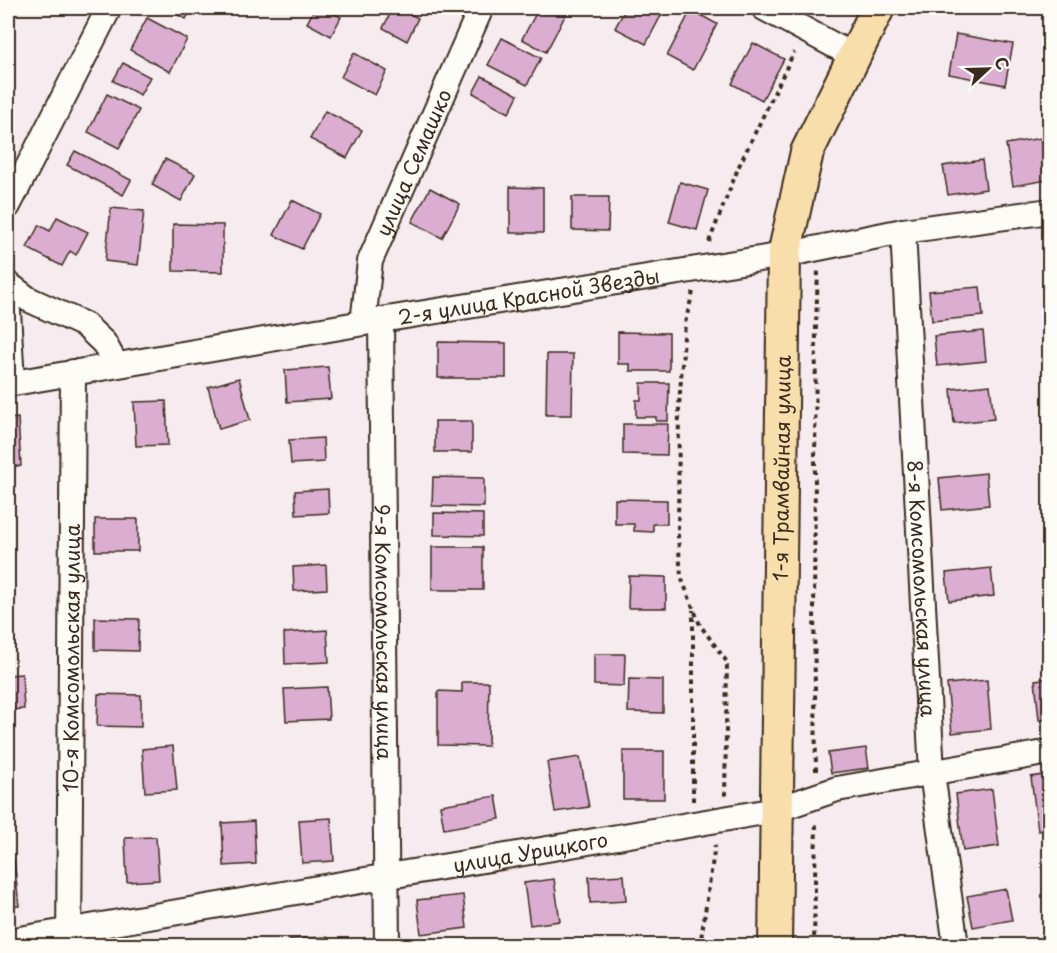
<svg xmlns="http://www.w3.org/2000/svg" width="1057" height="953" viewBox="0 0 1057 953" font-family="'Playpen Sans',sans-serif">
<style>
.building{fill:#dbadd0;stroke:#3b2a1e;stroke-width:1.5}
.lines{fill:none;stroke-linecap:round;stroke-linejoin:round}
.minor-casing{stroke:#3b2a1e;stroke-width:28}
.major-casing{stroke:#3b2a1e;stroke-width:36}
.path{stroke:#3b2a1e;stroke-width:4;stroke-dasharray:4.5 4.5;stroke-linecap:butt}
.minor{stroke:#fdfcf7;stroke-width:24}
.major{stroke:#f8deab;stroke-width:32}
.labels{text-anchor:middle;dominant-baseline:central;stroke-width:4.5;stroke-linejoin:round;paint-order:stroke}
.street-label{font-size:20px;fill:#3b2a1e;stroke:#fdfcf7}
</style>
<rect width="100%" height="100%" fill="#f6ecef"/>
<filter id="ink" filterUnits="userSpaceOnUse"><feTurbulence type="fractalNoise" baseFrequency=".0167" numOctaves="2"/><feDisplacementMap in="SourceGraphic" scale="12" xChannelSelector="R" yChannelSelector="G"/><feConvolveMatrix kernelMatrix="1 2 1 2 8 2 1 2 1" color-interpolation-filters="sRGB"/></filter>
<g filter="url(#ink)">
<g class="building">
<polygon points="8,8 17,8 8,25"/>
<polygon points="164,8 192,8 186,19"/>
<polygon points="315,8 323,8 341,17 331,36 307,23"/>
<polygon points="393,8 399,8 418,18 407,41 383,28"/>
<polygon points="539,8 553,8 566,14 546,52 522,39"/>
<polygon points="626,8 665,8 646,44 615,28"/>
<polygon points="691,10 717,24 693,70 667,56"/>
<polygon points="147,18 187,39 170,72 130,50"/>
<polygon points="956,34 1013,44 1005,85 949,74"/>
<polygon points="502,38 541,58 527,85 488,65"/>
<polygon points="753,43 784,59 762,100 732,84"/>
<polygon points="354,53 387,71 375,95 341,77"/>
<polygon points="123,63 150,77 140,95 113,81"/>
<polygon points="482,76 518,95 509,113 473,93"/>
<polygon points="107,94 139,110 119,148 88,132"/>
<polygon points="325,111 362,130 347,158 310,139"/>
<polygon points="1041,138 1048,180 1013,186 1006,144"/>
<polygon points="75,151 131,180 123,195 67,165"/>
<polygon points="165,159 195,174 181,201 152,185"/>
<polygon points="982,160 986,189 948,195 943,166"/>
<polygon points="680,182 708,190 697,230 669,222"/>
<polygon points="510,187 543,188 543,233 510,233"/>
<polygon points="430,188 460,204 442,238 412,222"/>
<polygon points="572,197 609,197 608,231 572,230"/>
<polygon points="292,200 320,214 302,249 274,235"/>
<polygon points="111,208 144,211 138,265 105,261"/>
<polygon points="57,217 88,232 76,255 70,251 62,266 27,248 39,225 50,231"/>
<polygon points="173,224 223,225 223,272 173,271"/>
<polygon points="980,287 983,316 932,321 929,291"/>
<polygon points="983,331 986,361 937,366 934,336"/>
<polygon points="618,332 669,333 669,371 630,371 630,364 618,364"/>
<polygon points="438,342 506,343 506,378 438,378"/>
<polygon points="547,354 573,354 572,415 546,415"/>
<polygon points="328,367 331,399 287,402 285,370"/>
<polygon points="239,378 250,420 219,429 208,387"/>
<polygon points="641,383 669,383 668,421 656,421 656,417 636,417 636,400 641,400"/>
<polygon points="990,385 994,419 954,423 951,389"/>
<polygon points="166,401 168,445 136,446 134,402"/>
<polygon points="18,418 21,466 8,467 8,419"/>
<rect x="435" y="421" width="37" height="31"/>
<polygon points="623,424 668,424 667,455 623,454"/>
<polygon points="323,438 324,462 291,464 289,440"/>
<polygon points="986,473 989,505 942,510 939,478"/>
<polygon points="433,477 484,478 484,507 432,506"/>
<polygon points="328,489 329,513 296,515 295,491"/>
<polygon points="615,499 667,500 667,524 653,524 653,532 634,531 634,524 615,524"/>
<polygon points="434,513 483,514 483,536 434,535"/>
<rect x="95" y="519" width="43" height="32"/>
<rect x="432" y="547" width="51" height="43"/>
<polygon points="326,565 327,589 294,591 293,567"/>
<polygon points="991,568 994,596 949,601 946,573"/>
<polygon points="629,576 666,577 666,608 628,608"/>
<polygon points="95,618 139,619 138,651 95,650"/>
<polygon points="327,630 329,662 285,664 284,633"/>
<polygon points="594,654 625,654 624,686 594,685"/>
<polygon points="22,674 24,709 8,710 8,675"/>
<polygon points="1050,678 1050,719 1039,720 1035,680"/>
<polygon points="629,679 663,680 663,713 628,712"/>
<polygon points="987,680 991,729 952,733 947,684"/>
<polygon points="462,682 489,682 488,746 438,745 438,691 462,692"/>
<polygon points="327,687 329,719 286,721 284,689"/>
<polygon points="98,694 141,695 141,727 97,726"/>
<polygon points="173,746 177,790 145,792 142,749"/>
<polygon points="866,748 869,768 831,773 828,753"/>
<rect x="623" y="751" width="41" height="48"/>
<polygon points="580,757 589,807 555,812 547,762"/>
<polygon points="1050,774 1050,830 1038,831 1031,777"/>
<polygon points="992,789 999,846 963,851 956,794"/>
<polygon points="496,796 500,819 444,829 440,805"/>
<polygon points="331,818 334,861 302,863 299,820"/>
<polygon points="254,821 256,864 224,866 222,823"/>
<polygon points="156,837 159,880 127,882 125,838"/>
<polygon points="8,859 14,859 19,906 8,907"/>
<polygon points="624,875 626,901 590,903 589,877"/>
<polygon points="554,879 560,921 530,925 524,883"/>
<polygon points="1006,889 1012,920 973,927 967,896"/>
<polygon points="463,895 467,928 421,934 417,900"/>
<polygon points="327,937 327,946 290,946 290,939"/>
</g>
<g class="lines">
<g class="minor-casing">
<g id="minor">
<polyline points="764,8 854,56"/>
<polyline points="8,206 109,8"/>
<path id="s1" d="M 903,231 L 932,773 L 956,946"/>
<polyline points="8,284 28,299 85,325 104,343 116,365"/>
<polyline points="8,311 12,383"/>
<path id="s2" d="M 381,320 L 387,946"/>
<path id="s3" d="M 363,323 L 370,261 L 481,8"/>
<path id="s4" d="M 8,384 L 381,320 L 784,255 L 903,231 L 1050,211"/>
<path id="s5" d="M 8,941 L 776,810 L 837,789 L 1050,752"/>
<path id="s6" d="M 69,946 L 73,372"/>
</g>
</g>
<g class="major-casing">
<g id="major">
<path id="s7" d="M 775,946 L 784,255 L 807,152 L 878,8"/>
</g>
</g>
<g class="path">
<polyline points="709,242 739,166 794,52"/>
<polyline points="693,292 685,323 679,406 678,536 681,577 700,625 727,662 725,796"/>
<polyline points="816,771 814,609 816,324 818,271"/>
<polyline points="693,801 693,610"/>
<polyline points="700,946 715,845"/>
<polyline points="814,946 816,820"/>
</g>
<use href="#minor" class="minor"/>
<use href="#major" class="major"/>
</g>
</g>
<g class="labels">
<g class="street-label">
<text stroke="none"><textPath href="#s3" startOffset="170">улица Семашко</textPath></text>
<text stroke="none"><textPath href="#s4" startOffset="528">2-я улица Красной Звезды</textPath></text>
<text stroke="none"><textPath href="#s7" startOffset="478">1-я Трамвайная улица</textPath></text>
<text stroke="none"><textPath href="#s1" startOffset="358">8-я Комсомольская улица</textPath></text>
<text stroke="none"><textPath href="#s2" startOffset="312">9-я Комсомольская улица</textPath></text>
<text stroke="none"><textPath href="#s6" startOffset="288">10-я Комсомольская улица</textPath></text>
<text stroke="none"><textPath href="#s5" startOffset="530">улица Урицкого</textPath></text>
</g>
</g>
<rect width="1057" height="953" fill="none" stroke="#fdfcf7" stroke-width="30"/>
<rect x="15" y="15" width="1027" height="923" fill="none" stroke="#3b2a1e" stroke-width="2" filter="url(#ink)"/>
<g transform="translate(988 69) rotate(68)" stroke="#fdfcf7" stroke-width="4.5" paint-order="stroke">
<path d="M0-4.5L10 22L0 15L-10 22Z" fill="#3b2a1e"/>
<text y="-9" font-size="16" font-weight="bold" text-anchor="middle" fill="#3b2a1e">С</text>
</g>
</svg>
